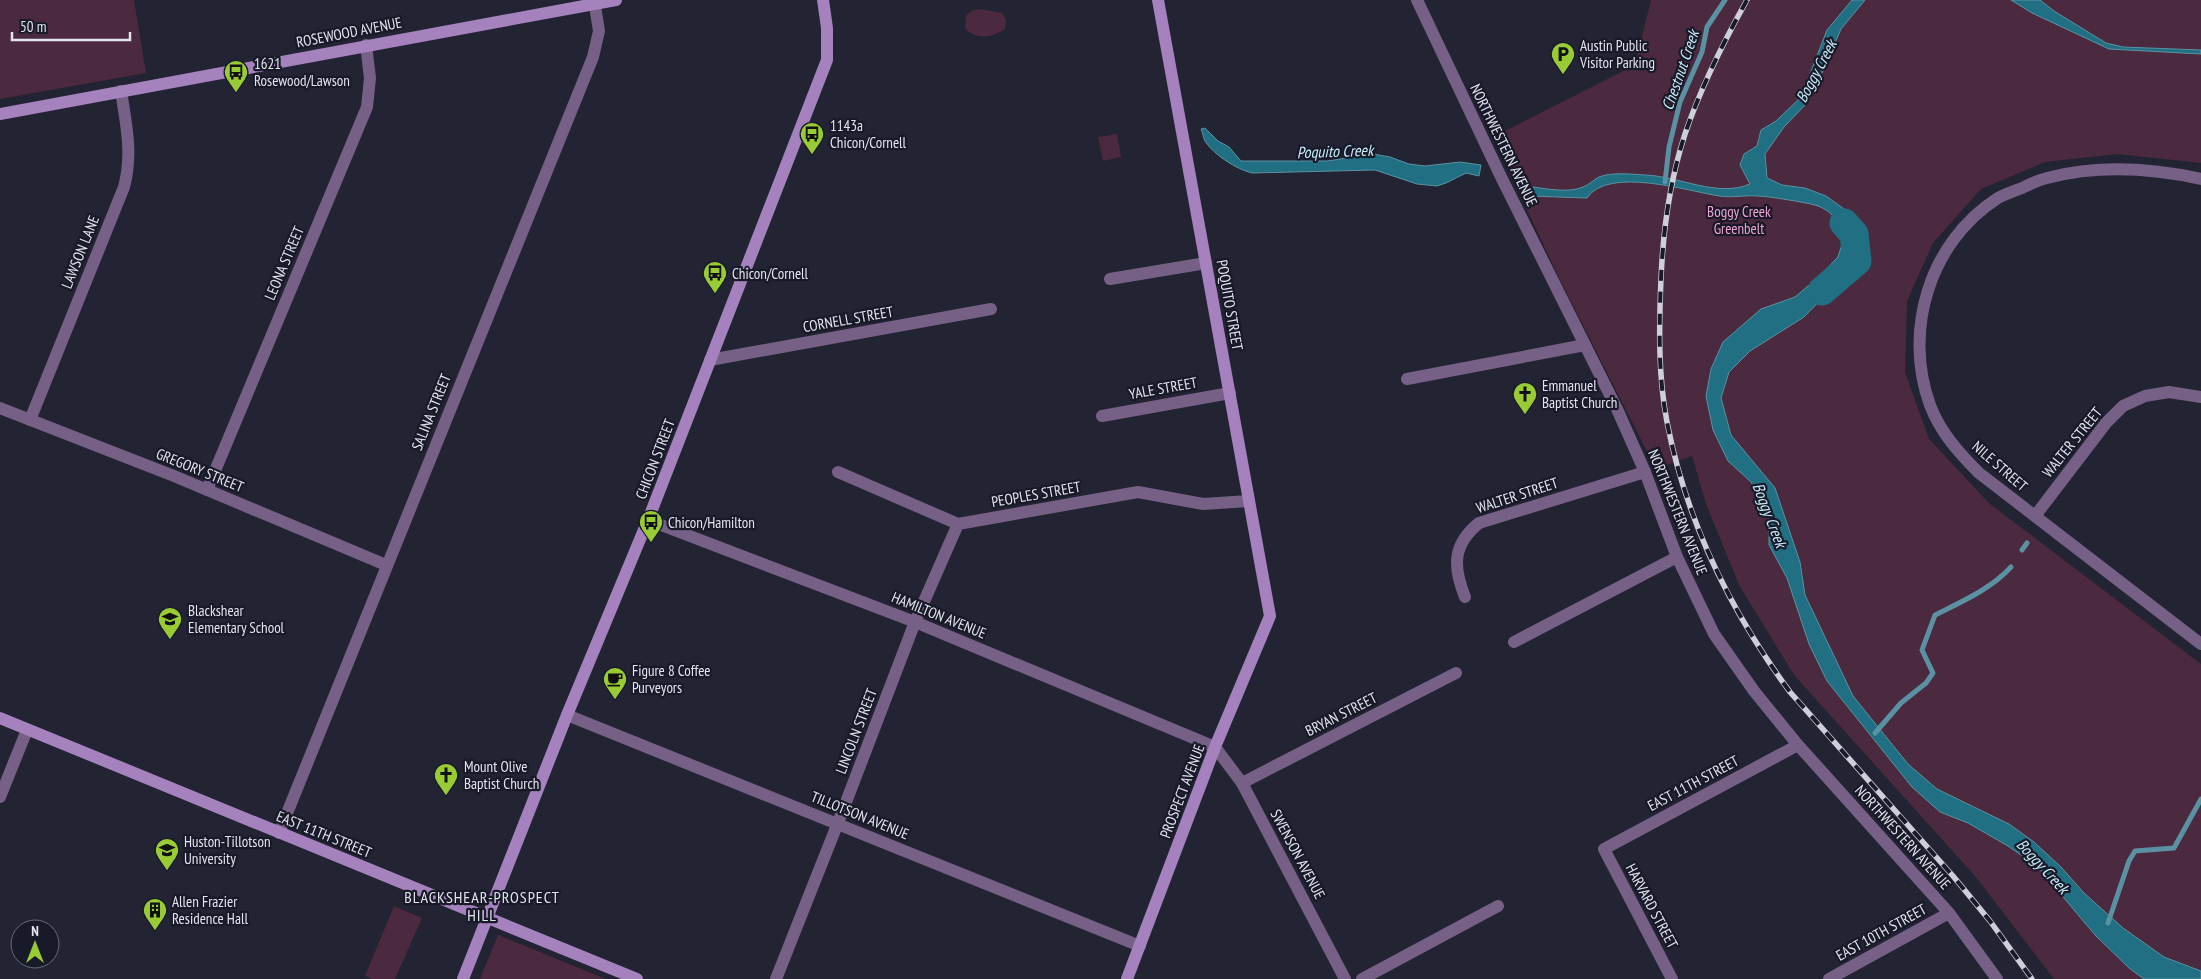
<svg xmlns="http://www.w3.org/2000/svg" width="2201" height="979" viewBox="0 0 2201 979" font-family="'PT Sans Narrow',sans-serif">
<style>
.green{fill:#4b293e}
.water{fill:#206f83;stroke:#5a92a3}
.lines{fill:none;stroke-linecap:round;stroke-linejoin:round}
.stream{stroke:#5a92a3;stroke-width:5}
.river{stroke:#206f83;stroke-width:29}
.street{stroke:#766085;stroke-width:12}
.secondary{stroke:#a581bd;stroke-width:12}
.rail-casing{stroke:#cdcfdb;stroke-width:5.5}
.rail{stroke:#181929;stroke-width:4;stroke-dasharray:11;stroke-linecap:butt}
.labels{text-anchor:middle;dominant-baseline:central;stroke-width:4.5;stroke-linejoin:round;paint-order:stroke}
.street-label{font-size:15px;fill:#e2e4ef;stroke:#181929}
.poi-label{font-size:15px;fill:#e2e4ef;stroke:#181929;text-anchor:start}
.park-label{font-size:15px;fill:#f0a2d2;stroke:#181929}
.water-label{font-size:16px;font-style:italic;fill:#c5ecf8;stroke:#181929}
.neighbourhood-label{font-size:16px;letter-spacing:1px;fill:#e2e4ef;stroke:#181929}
</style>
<rect width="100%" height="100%" fill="#222333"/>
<g class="green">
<polygon points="0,0 134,0 146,73 0,99"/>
<polygon points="1651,0 2201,0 2201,163 2117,154 2045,162 1981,189 1933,243 1907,301 1905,372 1929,439 1990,504 2201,664 2201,979 2054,979 1975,876 1794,675 1739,585 1706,504 1692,456 1656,469 1559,278 1493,137 1635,65"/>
<path d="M 981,9 L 1002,13 L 1006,20 L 1005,29 C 991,38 978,40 965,29 L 966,15 L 973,10 Z"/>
<polygon points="1117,134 1121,157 1103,161 1098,137"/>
<polygon points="394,906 422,918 395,979 372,979 365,976"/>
<polygon points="498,935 606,979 480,979"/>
</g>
<g class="water">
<path d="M 1852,0 L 1865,0 L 1841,29 L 1824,69 L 1806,104 L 1784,127 L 1765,154 L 1767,178 L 1782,185 L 1805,188 L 1826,196 L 1847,211 L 1862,237 L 1861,253 L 1836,284 L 1804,317 L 1750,351 L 1729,372 L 1721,398 L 1731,435 L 1775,488 L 1800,562 L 1805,595 L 1853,696 L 1908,764 L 1937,789 L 2009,824 L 2034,842 L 2061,867 L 2084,893 L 2123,928 L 2164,957 L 2201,971 L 2201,979 L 2144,979 L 2129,968 L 2095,935 L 2038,867 L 2008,846 L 1968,823 L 1940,812 L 1912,787 L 1827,681 L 1809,644 L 1787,578 L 1769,545 L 1769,514 L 1751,482 L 1728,461 L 1713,430 L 1706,396 L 1711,369 L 1723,342 L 1761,309 L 1795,297 L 1815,280 L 1838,257 L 1846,231 C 1838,221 1831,211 1818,206 C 1810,203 1767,196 1757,196 C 1745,195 1731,198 1719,196 C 1688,191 1608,166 1587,198 L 1529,196 L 1533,187 C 1548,189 1569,193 1583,187 C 1589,185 1593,180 1599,177 C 1611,172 1632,174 1645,175 C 1679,176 1717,198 1750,184 L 1740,165 L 1744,154 L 1757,146 L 1761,130 L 1776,121 L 1801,97 L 1827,30 Z"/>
<polygon points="2011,0 2040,0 2054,11 2106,43 2123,47 2201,50 2201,54 2109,49 2032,13"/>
<path d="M 1205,128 L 1218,141 L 1229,147 L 1241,161 L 1327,161 L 1373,154 L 1390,157 L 1409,164 L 1425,166 L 1460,162 L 1481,165 L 1479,176 L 1466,173 L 1446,183 L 1437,186 L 1417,184 L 1375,170 L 1252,173 C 1236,169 1214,155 1205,141 C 1203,137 1203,133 1201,129 Z"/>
</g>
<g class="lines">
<g class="stream">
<polyline points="1665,182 1669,147 1680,102 1702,52 1707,27 1725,0"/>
<polyline points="2022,550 2027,543"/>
<path d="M 1875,733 L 1901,703 L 1926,683 L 1933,673 L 1922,650 L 1935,615 C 1961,602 1991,589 2011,567"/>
<polyline points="2108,923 2129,861 2135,851 2174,848 2201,799"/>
</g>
<polyline class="river" points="1822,291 1857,261 1854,234 1844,223"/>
<g class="street">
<polyline points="1417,0 1502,179 1617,409 1645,472 1677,557 1714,634 1754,691 1798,745 1949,913 1997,979"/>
<path d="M 2201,179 C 2151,168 2097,165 2047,178 C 2038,180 2030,184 2022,188 C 2014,191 2005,194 1998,198 C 1929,242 1903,331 1930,405 C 1940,432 1959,453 1979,473 L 2201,644"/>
<polyline points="1110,279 1206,263"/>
<polyline points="710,360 991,309"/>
<polyline points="1407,379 1585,345"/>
<polyline points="0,408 174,476 386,565"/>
<polyline points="1102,416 1230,393"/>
<path d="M 30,420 L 124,187 C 133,154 126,124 121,91"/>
<polyline points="838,472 958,524 1138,492 1203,504 1249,501"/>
<polyline points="207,490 367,107 370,78 366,45"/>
<polyline points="2035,516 2106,423 2123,406 2145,396 2169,392 2201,397"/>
<polyline points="648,520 915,622 1215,747 1242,783 1345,979"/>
<path d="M 1465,597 C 1453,567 1452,545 1479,523 L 1645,472"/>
<polyline points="1514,642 1677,557"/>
<polyline points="567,715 1140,946"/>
<polyline points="1242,783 1456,673"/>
<polyline points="0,797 27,730"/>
<polyline points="279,833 593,57 599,31 594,0"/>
<polyline points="776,979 843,810 915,622 958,524"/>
<polyline points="1362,979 1498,906"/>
<polyline points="1672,979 1604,849 1798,745"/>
<polyline points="1829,979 1949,913"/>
</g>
<g class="secondary">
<polyline points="0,114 616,0"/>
<polyline points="0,718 637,979"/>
<polyline points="463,979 567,715 648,520 827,60 827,28 823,0"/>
<polyline points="1127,979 1215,747 1270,616 1158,0"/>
</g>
<g class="rail-casing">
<path id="rail" d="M 1747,0 C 1723,43 1701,87 1685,134 C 1670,180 1663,230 1661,279 C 1659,326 1658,376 1667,422 C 1686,520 1731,612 1790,692 L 1953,876 L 1990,921 L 2032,979"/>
</g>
<use href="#rail" class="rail"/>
</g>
<defs>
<g id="parking-pin" transform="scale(1.25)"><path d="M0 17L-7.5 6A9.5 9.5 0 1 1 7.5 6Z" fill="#99cb35" stroke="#181929"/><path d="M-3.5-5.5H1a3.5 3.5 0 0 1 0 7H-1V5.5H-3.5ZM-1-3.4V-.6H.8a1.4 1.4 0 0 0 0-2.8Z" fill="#111"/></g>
<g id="bus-pin" transform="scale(1.25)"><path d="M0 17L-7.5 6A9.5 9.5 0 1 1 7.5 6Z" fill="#99cb35" stroke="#181929"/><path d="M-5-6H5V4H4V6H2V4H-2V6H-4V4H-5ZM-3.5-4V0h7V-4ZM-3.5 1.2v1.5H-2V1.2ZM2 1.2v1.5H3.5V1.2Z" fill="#111"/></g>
<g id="church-pin" transform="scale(1.25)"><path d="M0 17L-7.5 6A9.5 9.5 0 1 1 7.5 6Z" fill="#99cb35" stroke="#181929"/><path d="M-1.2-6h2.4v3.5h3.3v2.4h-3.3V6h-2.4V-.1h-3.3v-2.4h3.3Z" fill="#111"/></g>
<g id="school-pin" transform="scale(1.25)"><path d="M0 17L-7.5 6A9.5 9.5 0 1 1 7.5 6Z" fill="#99cb35" stroke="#181929"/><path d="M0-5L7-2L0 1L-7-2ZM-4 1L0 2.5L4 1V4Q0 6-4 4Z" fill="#111"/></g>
<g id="cafe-pin" transform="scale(1.25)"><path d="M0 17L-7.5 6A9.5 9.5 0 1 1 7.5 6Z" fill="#99cb35" stroke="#181929"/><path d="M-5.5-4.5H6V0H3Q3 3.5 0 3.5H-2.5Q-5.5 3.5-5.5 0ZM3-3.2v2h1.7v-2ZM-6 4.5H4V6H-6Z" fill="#111"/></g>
<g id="university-pin" transform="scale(1.25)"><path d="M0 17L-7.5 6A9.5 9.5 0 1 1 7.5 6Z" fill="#99cb35" stroke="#181929"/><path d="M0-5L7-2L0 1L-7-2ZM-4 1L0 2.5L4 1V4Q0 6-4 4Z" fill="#111"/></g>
<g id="building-pin" transform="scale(1.25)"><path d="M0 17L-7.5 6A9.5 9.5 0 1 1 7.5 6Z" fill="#99cb35" stroke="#181929"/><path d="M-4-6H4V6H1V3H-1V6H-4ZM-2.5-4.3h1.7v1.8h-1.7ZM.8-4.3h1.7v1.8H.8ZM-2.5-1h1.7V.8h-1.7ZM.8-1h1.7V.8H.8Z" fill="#111"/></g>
</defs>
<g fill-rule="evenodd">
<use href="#parking-pin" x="1563" y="54"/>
<use href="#bus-pin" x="236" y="72"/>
<use href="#bus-pin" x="812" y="134"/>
<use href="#bus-pin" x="715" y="273"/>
<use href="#church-pin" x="1525" y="394"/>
<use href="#bus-pin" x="651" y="522"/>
<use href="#school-pin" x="170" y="619"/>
<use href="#cafe-pin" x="615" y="679"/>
<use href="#church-pin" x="446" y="775"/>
<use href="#university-pin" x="167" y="850"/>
<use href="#building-pin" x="155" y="910"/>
</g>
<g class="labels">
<g class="street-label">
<text transform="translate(349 32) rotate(-11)">ROSEWOOD AVENUE</text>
<text transform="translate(1504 145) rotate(64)">NORTHWESTERN AVENUE</text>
<text transform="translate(80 252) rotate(-68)">LAWSON LANE</text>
<text transform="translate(284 263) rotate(-67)">LEONA STREET</text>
<text transform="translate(1230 305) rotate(80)">POQUITO STREET</text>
<text transform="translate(848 319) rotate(-10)">CORNELL STREET</text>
<text transform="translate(1163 388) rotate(-10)">YALE STREET</text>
<text transform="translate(431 412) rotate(-68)">SALINA STREET</text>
<text transform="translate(2072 442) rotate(-51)">WALTER STREET</text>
<text transform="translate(655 459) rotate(-69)">CHICON STREET</text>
<text transform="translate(2000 466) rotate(41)">NILE STREET</text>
<text transform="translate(200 470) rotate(22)">GREGORY STREET</text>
<text transform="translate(1036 494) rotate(-10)">PEOPLES STREET</text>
<text transform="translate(1517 495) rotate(-18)">WALTER STREET</text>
<text transform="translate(1678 512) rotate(68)">NORTHWESTERN AVENUE</text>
<text transform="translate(939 615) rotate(22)">HAMILTON AVENUE</text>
<text transform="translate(1341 714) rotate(-27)">BRYAN STREET</text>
<text transform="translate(856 731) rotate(-69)">LINCOLN STREET</text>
<text transform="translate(1693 783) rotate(-28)">EAST 11TH STREET</text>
<text transform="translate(1182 791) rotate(-69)">PROSPECT AVENUE</text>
<text transform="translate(860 815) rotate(22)">TILLOTSON AVENUE</text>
<text transform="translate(324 834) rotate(22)">EAST 11TH STREET</text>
<text transform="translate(1903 837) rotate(48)">NORTHWESTERN AVENUE</text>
<text transform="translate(1298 854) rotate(62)">SWENSON AVENUE</text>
<text transform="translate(1652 906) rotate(62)">HARVARD STREET</text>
<text transform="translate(1881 932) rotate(-29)">EAST 10TH STREET</text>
</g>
<g class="poi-label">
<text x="1580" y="45">Austin Public<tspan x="1580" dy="17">Visitor Parking</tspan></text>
<text x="254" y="63">1621<tspan x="254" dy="17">Rosewood/Lawson</tspan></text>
<text x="830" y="125">1143a<tspan x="830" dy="17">Chicon/Cornell</tspan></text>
<text x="732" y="273">Chicon/Cornell</text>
<text x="1542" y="385">Emmanuel<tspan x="1542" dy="17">Baptist Church</tspan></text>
<text x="668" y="522">Chicon/Hamilton</text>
<text x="188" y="610">Blackshear<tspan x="188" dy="17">Elementary School</tspan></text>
<text x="632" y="670">Figure 8 Coffee<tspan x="632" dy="17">Purveyors</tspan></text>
<text x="464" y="766">Mount Olive<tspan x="464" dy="17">Baptist Church</tspan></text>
<text x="184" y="841">Huston-Tillotson<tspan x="184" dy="17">University</tspan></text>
<text x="172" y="901">Allen Frazier<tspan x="172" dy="17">Residence Hall</tspan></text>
</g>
<g class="park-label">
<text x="1739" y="211">Boggy Creek<tspan x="1739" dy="17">Greenbelt</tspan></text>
</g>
<g class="water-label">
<text transform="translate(1680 70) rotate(-71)">Chestnut Creek</text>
<text transform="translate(1816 71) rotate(-62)">Boggy Creek</text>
<text transform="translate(1335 151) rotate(-2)">Poquito Creek</text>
<text transform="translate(1770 515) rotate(69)">Boggy Creek</text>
<text transform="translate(2043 866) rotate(47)">Boggy Creek</text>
</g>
<g class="neighbourhood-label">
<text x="482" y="897">BLACKSHEAR-PROSPECT<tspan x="482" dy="18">HILL</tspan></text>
</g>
</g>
<g transform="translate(35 944)"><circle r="24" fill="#181929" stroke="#696a78"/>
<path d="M0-4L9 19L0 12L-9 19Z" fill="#99cb35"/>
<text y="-8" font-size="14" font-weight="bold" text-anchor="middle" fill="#e2e4ef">N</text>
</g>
<path d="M12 32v8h118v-8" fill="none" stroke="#e2e4ef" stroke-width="2.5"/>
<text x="20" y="32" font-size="15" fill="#e2e4ef" stroke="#181929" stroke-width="4" paint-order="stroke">50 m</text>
</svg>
